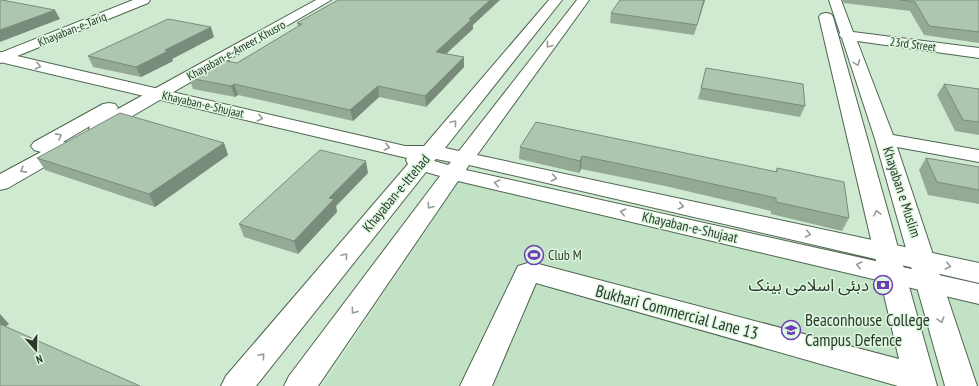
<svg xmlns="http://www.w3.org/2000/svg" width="979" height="386" viewBox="0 0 979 386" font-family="'PT Sans Narrow','Noto Sans Arabic',sans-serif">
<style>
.built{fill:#c1e2c4}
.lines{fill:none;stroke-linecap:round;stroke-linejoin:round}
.minor-casing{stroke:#4e6550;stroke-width:2}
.major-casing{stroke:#4e6550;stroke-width:2}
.minor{fill:#fff;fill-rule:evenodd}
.major{fill:#fff;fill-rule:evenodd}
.wall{fill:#95aa96}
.shaded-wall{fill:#798b7a}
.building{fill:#adc6af;stroke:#798b7a}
.oneway{stroke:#969b96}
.labels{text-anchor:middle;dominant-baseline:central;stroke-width:3;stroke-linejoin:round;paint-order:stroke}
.far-street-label{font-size:12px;fill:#2d372d;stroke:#ddf8df}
.street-label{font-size:14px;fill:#2d372d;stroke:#ddf8df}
.poi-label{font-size:14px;fill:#2d372d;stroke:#ddf8df;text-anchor:start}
.near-poi-label{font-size:17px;fill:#2d372d;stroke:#ddf8df;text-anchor:end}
.near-street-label{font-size:17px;fill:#2d372d;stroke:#ddf8df}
</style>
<rect width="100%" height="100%" fill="#d0ead2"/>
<polygon class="built" points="465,172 979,292 979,386 322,386"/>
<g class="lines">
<g class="minor-casing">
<g id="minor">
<polygon points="133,0 150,0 148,3 0,63 0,53"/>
<polygon points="316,0 331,0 105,132 98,134 91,132 89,128 90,126 63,142 72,143 75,147 72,151 8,188 0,190 0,174 41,152 34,150 31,146 34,142 103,104 109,103 115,104 118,108 116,110"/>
<polygon points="829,0 841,0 853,32 979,48 979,58 857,41 893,135 979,150 979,162 897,147 977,386 945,386 875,139 842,38 839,35 840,33"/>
<polygon points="826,13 831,14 833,17 937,386 898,386 536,283 492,386 460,386 518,266 531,262 899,359 819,17 821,14"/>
</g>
</g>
<g class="major-casing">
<path id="major" d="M 549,0 L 562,0 L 445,148 L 459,151 L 577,0 L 589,0 L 477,155 L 979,263 L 979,283 L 469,165 L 466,170 L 979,284 L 979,304 L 458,181 L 318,386 L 284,386 L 289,376 L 440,176 L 426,172 L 256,386 L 221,386 L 226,376 L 408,164 L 406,160 L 407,158 L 0,62 L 0,52 L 405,146 L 424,146 ZM 436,159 L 451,162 L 448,165 L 434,161 Z"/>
</g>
<use href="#minor" class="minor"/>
<use href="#major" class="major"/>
</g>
<g class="wall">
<polygon points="705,0 694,35 610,23 611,13"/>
<polygon points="842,0 979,0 979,43 924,35 910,11 844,3"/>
<polygon points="297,23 473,25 473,29 446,54 464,67 426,107 379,97 353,121 238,95 235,97 193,89 189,78 237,63 298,27"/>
<polygon points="214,37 172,59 173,61 141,77 93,67 88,56"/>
<polygon points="706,68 805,106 800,117 698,99"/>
<polygon points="944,84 979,89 979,135 955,131 937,95"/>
<polygon points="224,143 228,155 155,207 45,170 37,158"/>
<polygon points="520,147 775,172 777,168 849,218 842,231 771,214 771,211 665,186 581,169 579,173 519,159"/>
<polygon points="926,158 979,167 979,204 928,195 919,170"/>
<polygon points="368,173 336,206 337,212 298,254 244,237 239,224"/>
</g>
<g class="shaded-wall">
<polygon points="490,0 500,0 473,25 473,29 437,62 436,52 469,19"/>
<polygon points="704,0 705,0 694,35 697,25"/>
<polygon points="55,10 60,19 0,42 0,30"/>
<polygon points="211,27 214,37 172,59 173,61 141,77 136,67 165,50"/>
<polygon points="464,57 464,67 426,107 425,96"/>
<polygon points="234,84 238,95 235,97 231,86"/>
<polygon points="378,86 379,97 353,121 350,110"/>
<polygon points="224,143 228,155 155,207 149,194"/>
<polygon points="582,156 581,169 579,173 580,161"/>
<polygon points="366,161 368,173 336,206 337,212 298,254 294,241 329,198"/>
<polygon points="0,314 9,324 0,331"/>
</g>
<g class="building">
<polygon points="0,0 2,0 55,10 0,30"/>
<polygon points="338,0 490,0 469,19 472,19 436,52 464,57 425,96 378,86 350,110 234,84 231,86 189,78 220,60 237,63 302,24 297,23"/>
<polygon points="620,0 704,0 697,25 611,13"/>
<polygon points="900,0 979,0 979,32 929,26 915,2"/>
<polygon points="168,19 211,27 165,50 168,51 136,67 88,56"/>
<polygon points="706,68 803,84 805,106 701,88"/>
<polygon points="944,84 979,89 979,122 963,120"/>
<polygon points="120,113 224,143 149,194 37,158"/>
<polygon points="536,122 777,172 777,168 844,182 849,218 776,202 776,198 668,174 582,156 580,161 520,147"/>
<polygon points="320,150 366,161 329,198 334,199 294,241 239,224"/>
<polygon points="926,158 979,167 979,190 937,182"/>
<polygon points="0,324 140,386 0,386"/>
</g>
<defs><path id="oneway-chevron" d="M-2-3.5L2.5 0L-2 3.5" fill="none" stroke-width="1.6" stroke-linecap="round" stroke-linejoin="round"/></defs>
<g class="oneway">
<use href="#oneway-chevron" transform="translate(549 45) rotate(127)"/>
<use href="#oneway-chevron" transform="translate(857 63) rotate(69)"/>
<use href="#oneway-chevron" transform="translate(38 66) rotate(13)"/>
<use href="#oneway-chevron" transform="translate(260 118) rotate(13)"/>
<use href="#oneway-chevron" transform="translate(454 123) rotate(-50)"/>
<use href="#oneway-chevron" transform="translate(59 136) rotate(-29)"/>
<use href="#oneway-chevron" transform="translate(387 147) rotate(13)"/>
<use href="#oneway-chevron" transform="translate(23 170) rotate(151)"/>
<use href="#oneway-chevron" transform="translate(554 178) rotate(12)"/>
<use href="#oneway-chevron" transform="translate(497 183) rotate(-167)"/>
<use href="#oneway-chevron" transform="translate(430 206) rotate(126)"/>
<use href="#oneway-chevron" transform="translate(681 206) rotate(12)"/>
<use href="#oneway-chevron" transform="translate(623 212) rotate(-167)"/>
<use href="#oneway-chevron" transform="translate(877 213) rotate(-104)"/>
<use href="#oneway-chevron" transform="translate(808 234) rotate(12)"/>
<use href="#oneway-chevron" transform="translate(345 256) rotate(-50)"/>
<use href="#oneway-chevron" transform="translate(859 265) rotate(-167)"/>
<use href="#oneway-chevron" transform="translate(948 266) rotate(13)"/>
<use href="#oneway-chevron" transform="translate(354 311) rotate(126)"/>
<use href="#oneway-chevron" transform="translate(941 320) rotate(73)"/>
<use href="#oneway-chevron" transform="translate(262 356) rotate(-50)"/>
</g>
<defs>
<g id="stadium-ring" transform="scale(1)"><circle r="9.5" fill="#ddf8df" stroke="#6c3db4" stroke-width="1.5"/><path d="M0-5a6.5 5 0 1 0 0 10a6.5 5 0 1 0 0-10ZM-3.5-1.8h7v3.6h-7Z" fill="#6c3db4"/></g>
<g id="bank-ring" transform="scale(1)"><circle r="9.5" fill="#ddf8df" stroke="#6c3db4" stroke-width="1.5"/><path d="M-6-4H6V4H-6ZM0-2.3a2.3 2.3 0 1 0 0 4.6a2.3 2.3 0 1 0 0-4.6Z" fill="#6c3db4"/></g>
<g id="university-ring" transform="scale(1)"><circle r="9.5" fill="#ddf8df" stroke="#6c3db4" stroke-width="1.5"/><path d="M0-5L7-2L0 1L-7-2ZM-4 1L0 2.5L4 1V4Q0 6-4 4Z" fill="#6c3db4"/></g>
</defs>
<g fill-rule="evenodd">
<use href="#stadium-ring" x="534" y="255"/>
<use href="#bank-ring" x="883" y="285"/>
<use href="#university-ring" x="791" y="330"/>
</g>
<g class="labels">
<g class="far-street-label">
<text transform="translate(72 29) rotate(-22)">Khayaban-e-Tariq</text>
<text transform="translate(913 44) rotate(7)">23rd Street</text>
<text transform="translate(236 50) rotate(-29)">Khayaban-e-Ameer Khusro</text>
<text transform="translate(203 104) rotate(13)">Khayaban-e-Shujaat</text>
</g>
<g class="street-label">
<text transform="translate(902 192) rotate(72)">Khayaban e Muslim</text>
<text transform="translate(396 193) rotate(-50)">Khayaban-e-Ittehad</text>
<text transform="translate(690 227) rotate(13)">Khayaban-e-Shujaat</text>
</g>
<g class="poi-label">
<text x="548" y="255">Club M</text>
</g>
<g class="near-poi-label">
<text x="869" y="285">دبئی اسلامی بینک</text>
<text x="805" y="320" text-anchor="start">Beaconhouse College<tspan x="805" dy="20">Campus Defence</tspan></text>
</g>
<g class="near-street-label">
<text transform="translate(677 312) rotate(15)">Bukhari Commercial Lane 13</text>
</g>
</g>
<g transform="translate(36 350) rotate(160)" stroke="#ddf8df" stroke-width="3" paint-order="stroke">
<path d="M0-3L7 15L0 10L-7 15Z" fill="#2d372d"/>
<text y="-6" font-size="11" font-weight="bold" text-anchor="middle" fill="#2d372d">N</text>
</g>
</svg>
